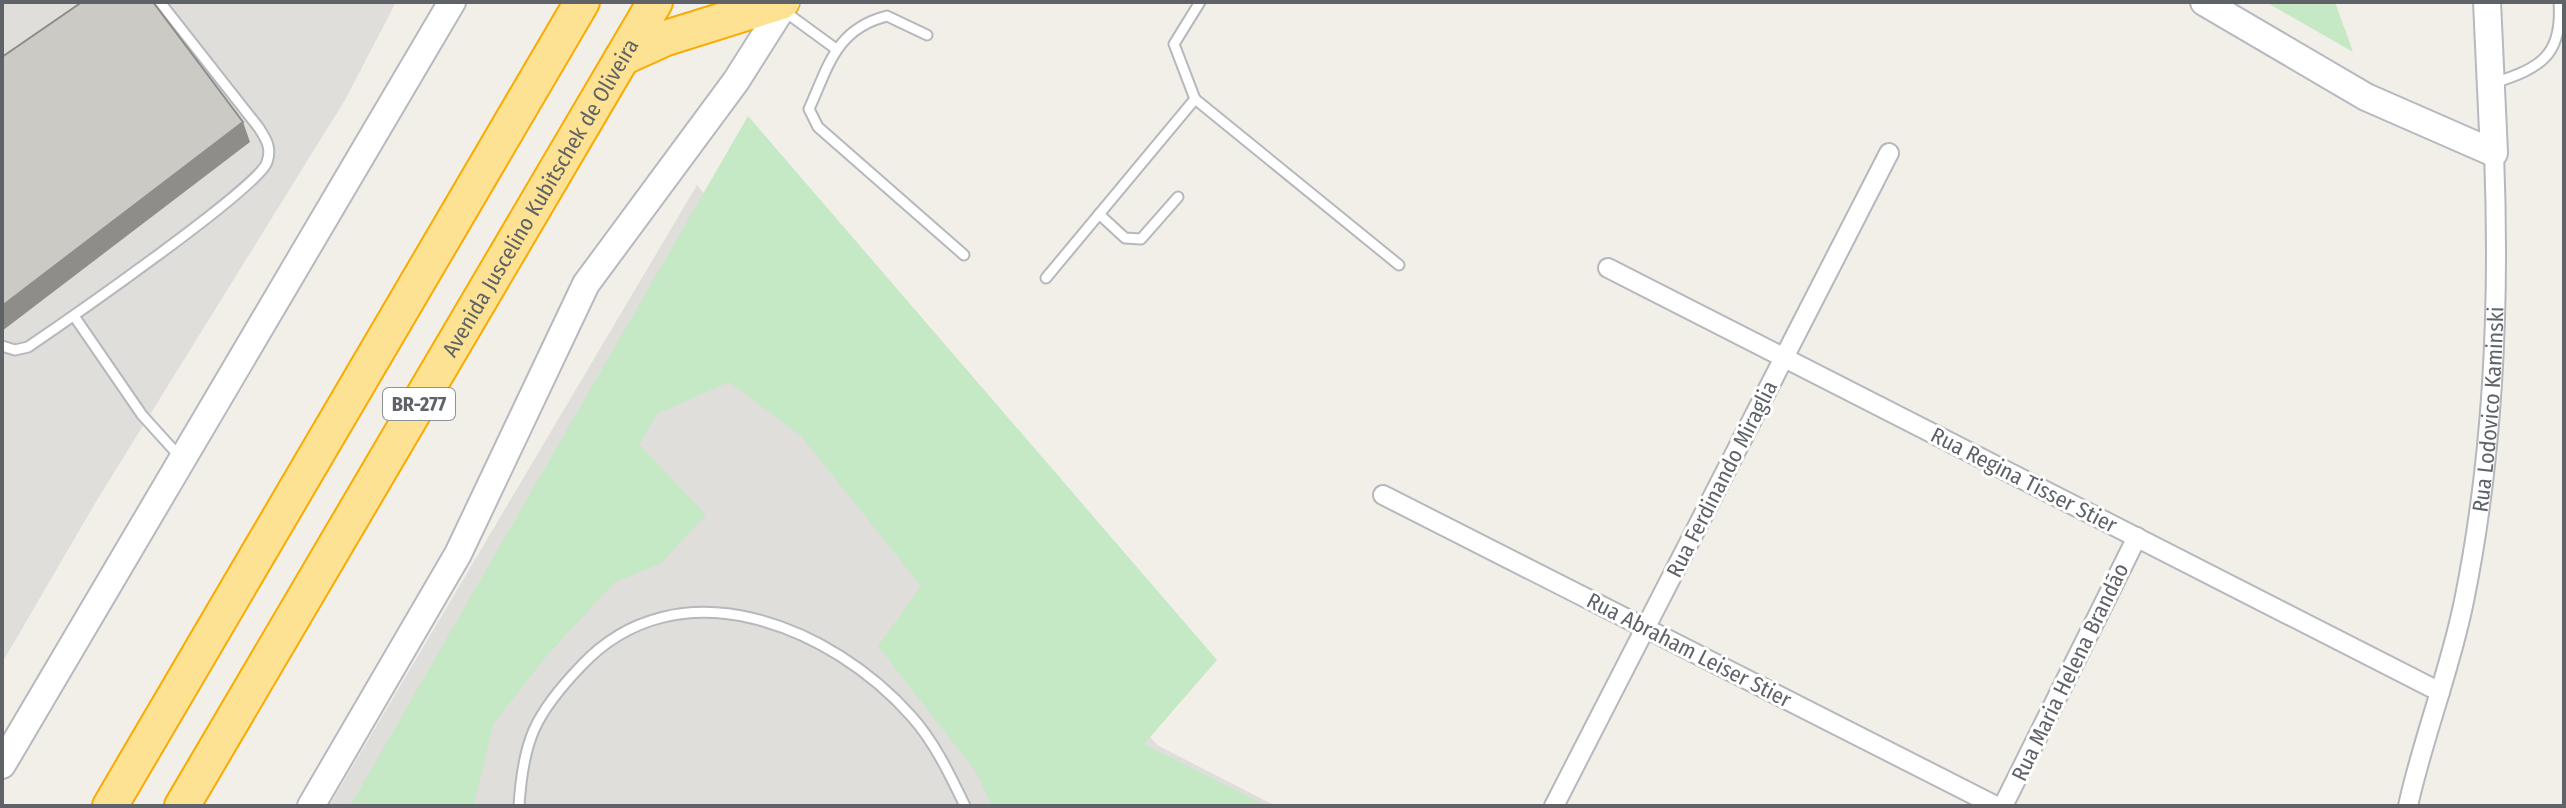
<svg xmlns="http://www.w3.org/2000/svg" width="2566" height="808" viewBox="0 0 2566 808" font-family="'Fira Sans Condensed',sans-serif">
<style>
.industrial{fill:#e0deda}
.green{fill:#c5e8c5}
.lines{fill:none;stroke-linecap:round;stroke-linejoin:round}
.lane-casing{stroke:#b5b8bc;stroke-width:13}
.street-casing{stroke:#b5b8bc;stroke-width:22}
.secondary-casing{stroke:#b6babf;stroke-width:30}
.highway-casing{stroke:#f9ab00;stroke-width:38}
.lane{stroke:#fff;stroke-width:9}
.street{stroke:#fff;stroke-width:18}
.secondary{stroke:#fff;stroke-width:26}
.highway{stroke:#fde293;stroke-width:34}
.shaded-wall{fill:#8f8d8a}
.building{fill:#cccac5;stroke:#8f8d8a;stroke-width:2}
.labels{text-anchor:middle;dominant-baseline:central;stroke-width:6;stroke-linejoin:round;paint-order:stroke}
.shield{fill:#fff;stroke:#8f9295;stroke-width:2}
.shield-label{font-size:20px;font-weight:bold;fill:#5f6368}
.street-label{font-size:22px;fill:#5f6368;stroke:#fff}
</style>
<rect width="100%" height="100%" fill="#f1efe8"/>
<g class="industrial">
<polygon points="2,2 396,2 345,100 97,500 2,663"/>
<polygon points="697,185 1157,745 1276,806 329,806"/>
</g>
<g class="green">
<polygon points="2266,2 2335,2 2353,52"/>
<polygon points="748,116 1217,660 1144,744 1267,806 992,806 976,772 878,646 921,586 801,436 729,382 657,414 639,444 706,515 660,564 615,582 549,653 493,724 474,806 350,806"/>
</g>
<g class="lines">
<g class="lane-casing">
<g id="lane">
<polyline points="1200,2 1174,44 1195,99 1399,265"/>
<polyline points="784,11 836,49"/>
<path d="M 927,35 L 887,16 C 836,29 829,65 809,109 L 818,127 L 964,255"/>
<path d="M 2494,83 C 2540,68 2563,56 2559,2"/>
<polyline points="1099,214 1125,238 1141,239 1178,197"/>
<polyline points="1046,278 1195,99"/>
<polyline points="74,316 142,415 180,457"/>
<path d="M 2,346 L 15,350 L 28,347 C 62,324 260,187 267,162 C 272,148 266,139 259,128 L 160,2"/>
<path d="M 519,806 C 523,740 535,714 581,666 C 678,562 832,626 912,717 C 935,743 950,775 965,806"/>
</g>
</g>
<g class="street-casing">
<g id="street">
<polyline points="1608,268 2440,692"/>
<polyline points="1383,495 1996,806"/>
<polyline points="1554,806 1889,153"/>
<polyline points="2003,806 2137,537"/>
<path id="s1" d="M 2408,806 C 2423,737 2450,671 2464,601 C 2494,454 2500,303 2494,153"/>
</g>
</g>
<g class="secondary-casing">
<g id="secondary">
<polyline points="2204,2 2366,97 2494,153 2487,2"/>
<polyline points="2,765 452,2"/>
<polyline points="311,806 458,554 586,284 736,81 786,2"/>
</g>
</g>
<g class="highway-casing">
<g id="highway">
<polyline points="622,58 666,38 781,2"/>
<polyline points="110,806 582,2"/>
<path id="s2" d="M 182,806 L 655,2"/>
</g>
</g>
<use href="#lane" class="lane"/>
<use href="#street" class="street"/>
<use href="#secondary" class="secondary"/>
<use href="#highway" class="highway"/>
</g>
<polygon class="shaded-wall" points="243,122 250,142 2,331 2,306"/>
<polygon class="building" points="82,2 153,2 243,122 2,306 2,57"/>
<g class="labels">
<rect class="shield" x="383" y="388" width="72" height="32" rx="6"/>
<g class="shield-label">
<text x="419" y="404">BR-277</text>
</g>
<g class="street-label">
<text stroke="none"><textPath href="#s2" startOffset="706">Avenida Juscelino Kubitschek de Oliveira</textPath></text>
<text stroke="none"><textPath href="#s1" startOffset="406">Rua Lodovico Kaminski</textPath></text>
<text transform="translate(1722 479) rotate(-63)">Rua Ferdinando Miraglia</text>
<text transform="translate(2024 480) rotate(27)">Rua Regina Tisser Stier</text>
<text transform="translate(1689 650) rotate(27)">Rua Abraham Leiser Stier</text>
<text transform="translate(2070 672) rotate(-64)">Rua Maria Helena Brandão</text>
</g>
</g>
<rect width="2566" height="808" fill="none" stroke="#5f6368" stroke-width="8"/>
</svg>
